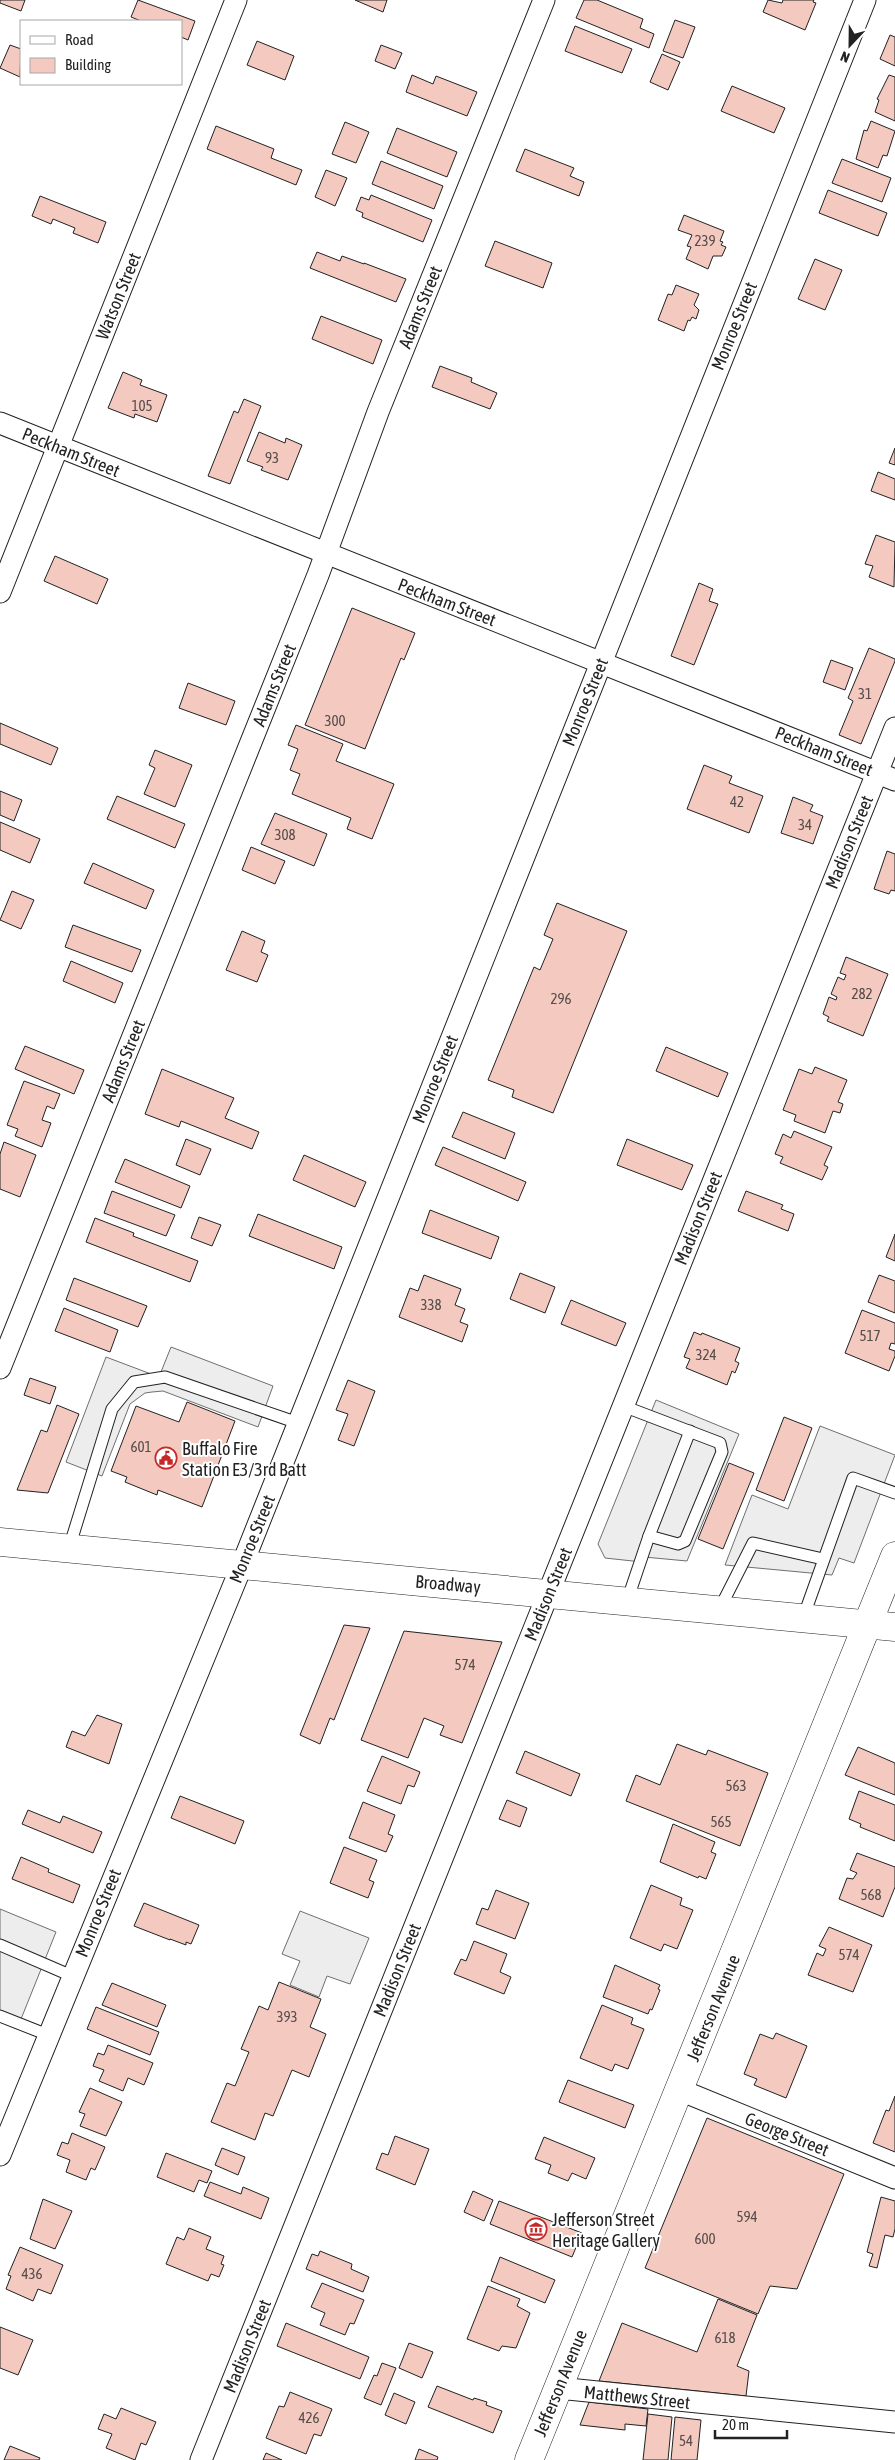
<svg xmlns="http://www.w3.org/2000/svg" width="895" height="2460" viewBox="0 0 895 2460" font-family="'Asap Condensed',sans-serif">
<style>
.parking{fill:#ededed;stroke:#6f6f6f}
.building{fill:#f3c9c0;stroke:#222}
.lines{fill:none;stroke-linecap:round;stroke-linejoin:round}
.lane-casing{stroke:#222;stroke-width:13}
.street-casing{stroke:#222;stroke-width:23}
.secondary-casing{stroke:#222;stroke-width:29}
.primary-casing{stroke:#222;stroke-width:29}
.lane{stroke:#fff;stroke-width:11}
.street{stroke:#fff;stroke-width:21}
.secondary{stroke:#fff;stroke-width:28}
.primary{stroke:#fff;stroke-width:28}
.labels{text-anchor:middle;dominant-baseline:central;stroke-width:4;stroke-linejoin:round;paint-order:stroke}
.number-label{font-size:15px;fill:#564c4a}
.street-label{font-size:18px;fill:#222;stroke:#fff}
.poi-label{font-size:18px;fill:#222;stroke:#fff;text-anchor:start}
</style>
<rect width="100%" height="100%" fill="#fff"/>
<g class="parking">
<polygon points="171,1347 273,1386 258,1427 163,1391 152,1392 145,1393 130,1404 102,1476 66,1462 106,1357 159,1377"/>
<polygon points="656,1400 739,1434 687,1561 644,1557 642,1562 605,1558 598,1544"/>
<polygon points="820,1426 895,1455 854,1563 839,1558 832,1575 725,1565 752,1495 788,1509"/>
<polygon points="0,1909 56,1932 17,2029 0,2022"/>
<polygon points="300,1911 369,1938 350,1984 327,1976 319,1997 290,1985 300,1961 282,1954"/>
</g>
<g class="building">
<polygon points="0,0 25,0 21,11 0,3"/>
<polygon points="138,0 195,21 188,40 181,37 181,21 141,21 131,17"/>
<polygon points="355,0 387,0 383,12"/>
<polygon points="584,0 597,0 643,19 640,28 654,34 649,48 576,18"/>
<polygon points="768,0 782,3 783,0 814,0 813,2 816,3 805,30 763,12"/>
<polygon points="675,20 695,27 683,58 663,51"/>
<polygon points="575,26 632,49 622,73 565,51"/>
<polygon points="890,35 895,37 895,66 880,59"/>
<polygon points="257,41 294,56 285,80 247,65"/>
<polygon points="10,45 21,49 20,77 0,68"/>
<polygon points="381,45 402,53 395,69 375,61"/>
<polygon points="662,54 680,62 668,90 650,82"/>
<polygon points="412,75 433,84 436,76 477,92 467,116 406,92"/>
<polygon points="889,75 895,77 895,121 875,112 879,100 877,99"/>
<polygon points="732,86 785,108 774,133 721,111"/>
<polygon points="871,121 895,131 887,156 883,155 878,168 856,159 864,130 867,131"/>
<polygon points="345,122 369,132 356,163 332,154"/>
<polygon points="216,126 274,149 271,158 302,170 296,185 207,149"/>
<polygon points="397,128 457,152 447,177 387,153"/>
<polygon points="525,149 574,168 570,176 584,182 579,196 516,171"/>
<polygon points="842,159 891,178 882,202 832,183"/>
<polygon points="381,161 443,186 434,209 372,184"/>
<polygon points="326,170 347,178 335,206 315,197"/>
<polygon points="828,190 887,213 878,236 819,213"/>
<polygon points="371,195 432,220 423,242 362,217 363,213 356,210 361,197 369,200"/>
<polygon points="40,196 106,222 98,243 73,233 75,228 53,219 51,224 32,216"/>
<polygon points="684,215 724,231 720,241 723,242 721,245 726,247 722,256 713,256 708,269 686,259 691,247 687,246 692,235 678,230"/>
<polygon points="495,241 552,263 543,288 485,266"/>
<polygon points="317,252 340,261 342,256 364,264 364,263 406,279 396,302 310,268"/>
<polygon points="815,259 842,270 825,310 798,299"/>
<polygon points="676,285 699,294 694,305 699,310 696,319 692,317 690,321 688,320 684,331 658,320 668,294 672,295"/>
<polygon points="321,316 382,340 373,364 312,339"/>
<polygon points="440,366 472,378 471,382 497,393 490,409 432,387"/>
<polygon points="123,372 142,380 140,385 167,395 157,422 135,414 134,418 108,408"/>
<polygon points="244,399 261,406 230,484 208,476 234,411 238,413"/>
<polygon points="259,432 285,443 286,438 302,445 288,480 261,470 263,467 247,461"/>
<polygon points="895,448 895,465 889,463"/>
<polygon points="878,472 895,479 895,500 871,491"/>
<polygon points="876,535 895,542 894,587 869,577 873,566 865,564"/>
<polygon points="55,556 108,579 97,604 44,581"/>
<polygon points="699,583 713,589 709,601 718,604 694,665 671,656"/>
<polygon points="352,608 415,633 404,660 401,658 365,749 305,725"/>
<polygon points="869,648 895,659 895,661 861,744 839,735 853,701 848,698"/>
<polygon points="831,660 853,668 845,690 823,682"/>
<polygon points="188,683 235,701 226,725 179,708"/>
<polygon points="0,723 58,748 51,765 0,744"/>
<polygon points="296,725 343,744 336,761 394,784 372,839 347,829 351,818 292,794 300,774 290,770 298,749 288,745"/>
<polygon points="155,750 192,765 175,807 144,794 155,768 149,765"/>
<polygon points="704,765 732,776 729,783 763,796 749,833 687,809"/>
<polygon points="0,791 22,800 14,821 0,815"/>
<polygon points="117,796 185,824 175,848 107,819"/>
<polygon points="793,797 813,805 810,811 823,816 813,844 781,833"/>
<polygon points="275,813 327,834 314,866 261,844"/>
<polygon points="0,822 40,839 30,863 0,850"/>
<polygon points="251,847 285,861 275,884 242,870"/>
<polygon points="887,851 895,854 895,891 891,890 889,894 874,889"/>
<polygon points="93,863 154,890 146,909 84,883"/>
<polygon points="12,891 34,900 21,929 0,920"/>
<polygon points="557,903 627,931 553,1113 512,1097 514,1090 488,1080 534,967 540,970 553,939 544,935"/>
<polygon points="73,925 141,950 132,972 65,947"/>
<polygon points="242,931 265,941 261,952 268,955 257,982 226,970"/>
<polygon points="846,957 888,974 863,1036 827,1021 829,1017 823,1014 829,997 836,1000 837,997 831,994 838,977 844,980 846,975 840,973"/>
<polygon points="71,961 123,983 115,1003 63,981"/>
<polygon points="25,1046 84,1070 74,1094 15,1069"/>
<polygon points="666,1047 728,1073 718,1097 656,1071"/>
<polygon points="815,1067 847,1080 838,1102 843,1104 840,1113 833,1111 825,1133 794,1121 796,1115 783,1110 799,1069 812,1074"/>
<polygon points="162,1069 234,1098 225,1118 259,1132 252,1149 181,1121 179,1127 145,1114"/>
<polygon points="24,1081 60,1094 54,1109 47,1106 42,1120 51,1123 42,1147 15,1136 18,1129 7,1125"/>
<polygon points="463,1112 515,1133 505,1159 452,1137"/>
<polygon points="794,1131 832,1147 824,1165 828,1167 822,1180 780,1163 783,1157 775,1154 783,1134 791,1138"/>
<polygon points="186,1139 211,1149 200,1175 176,1165"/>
<polygon points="627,1139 693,1165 682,1190 617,1165"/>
<polygon points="4,1142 36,1155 20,1197 0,1189 0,1154"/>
<polygon points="443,1147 526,1182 518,1201 435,1165"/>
<polygon points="304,1155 366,1182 355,1207 293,1180"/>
<polygon points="125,1159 190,1186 181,1208 115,1182"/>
<polygon points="112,1191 175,1215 166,1236 104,1213"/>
<polygon points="746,1191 783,1205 781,1209 794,1214 788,1231 738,1211"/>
<polygon points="430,1210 499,1237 491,1259 422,1233"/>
<polygon points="258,1214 342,1247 334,1269 249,1236"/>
<polygon points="199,1217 221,1225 212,1246 191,1238"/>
<polygon points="95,1218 134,1233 133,1236 198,1261 190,1282 86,1242"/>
<polygon points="895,1234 895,1261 886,1257"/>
<polygon points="520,1273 555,1287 545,1313 510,1299"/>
<polygon points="424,1275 461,1289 455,1305 465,1309 460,1322 468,1325 462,1342 399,1317 410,1288 418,1291"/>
<polygon points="879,1275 895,1281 895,1313 868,1302"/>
<polygon points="74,1278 147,1306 138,1327 66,1300"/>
<polygon points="571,1300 626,1323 616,1346 561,1324"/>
<polygon points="64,1308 118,1330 110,1352 55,1331"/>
<polygon points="862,1310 895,1323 895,1344 891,1343 889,1349 895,1351 895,1356 889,1371 845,1353"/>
<polygon points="694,1332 701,1335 702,1333 740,1348 735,1361 739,1363 735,1373 732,1371 727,1385 686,1368 690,1359 684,1357"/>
<polygon points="30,1378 56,1387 50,1404 24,1395"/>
<polygon points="348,1380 375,1391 354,1446 338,1440 348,1414 336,1410"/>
<polygon points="187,1402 235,1421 202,1507 158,1490 157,1495 125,1482 127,1477 111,1471 136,1406 179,1422"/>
<polygon points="57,1405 79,1414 48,1493 17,1490 41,1430 47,1432"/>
<polygon points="784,1417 812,1428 784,1501 756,1490"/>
<polygon points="729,1463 754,1473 723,1549 698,1539"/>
<polygon points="344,1625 370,1628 334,1720 330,1718 320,1744 300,1735"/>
<polygon points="404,1631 502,1642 462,1743 440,1735 444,1726 424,1718 408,1758 361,1740"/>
<polygon points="97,1715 122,1724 109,1764 66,1747 72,1731 85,1736"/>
<polygon points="677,1744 706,1755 708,1750 768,1773 740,1846 626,1801 636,1775 660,1785"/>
<polygon points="858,1747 895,1763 895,1795 845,1775"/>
<polygon points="525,1751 580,1774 571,1796 516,1773"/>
<polygon points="382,1756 420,1772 414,1787 408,1785 401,1804 367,1791"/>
<polygon points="859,1791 895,1805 895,1841 860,1827 861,1824 849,1819"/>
<polygon points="180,1796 244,1821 235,1844 171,1818"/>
<polygon points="507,1800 527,1808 520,1827 499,1819"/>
<polygon points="363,1802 395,1815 388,1834 393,1836 386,1852 349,1838"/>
<polygon points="28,1810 60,1823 63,1816 102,1832 93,1853 22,1824"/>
<polygon points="673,1824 715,1842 711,1852 716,1854 706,1879 699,1876 698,1878 660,1862"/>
<polygon points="344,1847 377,1860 369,1880 374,1882 368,1898 330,1883"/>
<polygon points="857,1853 895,1867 895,1887 883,1917 839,1899 847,1878 853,1879 857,1873 850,1870"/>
<polygon points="21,1857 49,1869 48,1872 80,1885 73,1903 12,1879"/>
<polygon points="651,1885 682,1898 680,1905 693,1910 677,1949 664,1944 661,1951 630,1938"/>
<polygon points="496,1890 529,1903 515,1939 476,1924 482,1908 488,1910"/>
<polygon points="144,1903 199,1925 191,1944 186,1942 186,1945 170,1939 170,1940 134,1926"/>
<polygon points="829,1927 872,1945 853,1992 808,1975 817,1953 823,1956 826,1949 819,1946"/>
<polygon points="474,1941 507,1954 500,1972 511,1977 504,1994 454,1974 461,1959 466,1961"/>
<polygon points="615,1965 660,1985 658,1989 660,1990 652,2010 650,2009 648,2014 603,1997"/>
<polygon points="279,1982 321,1999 310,2027 326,2034 309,2077 292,2070 273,2116 265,2113 255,2140 211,2122 227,2083 235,2086 249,2052 241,2049 259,2006 268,2010"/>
<polygon points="112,1983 166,2005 157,2027 102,2005"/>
<polygon points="602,2005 633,2018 631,2024 644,2029 628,2069 615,2064 612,2071 580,2058"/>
<polygon points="96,2007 159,2032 150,2055 87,2029"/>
<polygon points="776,2033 807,2046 786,2098 754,2085 757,2079 744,2074 760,2034 773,2039"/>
<polygon points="108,2045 153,2063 144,2085 128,2078 123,2091 99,2081 104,2070 93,2066 98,2053 104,2055"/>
<polygon points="568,2080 634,2105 625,2128 559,2102"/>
<polygon points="90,2088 122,2102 106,2136 80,2126 85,2114 79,2112"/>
<polygon points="895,2096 895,2152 873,2143 886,2110 889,2111"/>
<polygon points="707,2118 844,2174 797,2289 770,2286 758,2314 645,2268"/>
<polygon points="72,2133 105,2147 95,2170 91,2168 86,2180 66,2172 70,2160 57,2155 62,2142 68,2144"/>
<polygon points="395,2136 429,2149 415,2185 376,2169 382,2153 388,2155"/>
<polygon points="544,2137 595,2158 586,2179 572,2173 568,2181 548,2173 551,2165 535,2159"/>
<polygon points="222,2148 245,2157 238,2175 215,2165"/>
<polygon points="166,2153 212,2171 207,2183 199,2180 194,2192 157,2177"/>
<polygon points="210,2182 241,2194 243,2187 269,2198 261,2219 204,2196"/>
<polygon points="473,2191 493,2200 484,2221 464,2212"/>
<polygon points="881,2197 895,2201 895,2229 893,2237 885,2235 877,2268 869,2266 873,2254 867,2252"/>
<polygon points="43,2199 72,2211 55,2249 30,2239"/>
<polygon points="499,2201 582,2233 572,2257 490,2224"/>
<polygon points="189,2228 211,2237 206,2249 224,2256 221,2264 224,2265 219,2277 211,2274 208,2281 166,2264 177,2237 184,2240"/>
<polygon points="20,2247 63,2265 51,2294 38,2289 33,2301 6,2289 11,2276 8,2275"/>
<polygon points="320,2251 352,2264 351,2269 369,2277 363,2292 306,2269 312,2254 318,2256"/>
<polygon points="500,2257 555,2280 545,2303 491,2281"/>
<polygon points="322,2283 364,2300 354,2324 350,2323 345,2335 320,2325 325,2313 311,2307"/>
<polygon points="488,2286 520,2299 517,2306 530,2313 516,2348 502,2346 499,2351 467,2339"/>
<polygon points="718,2299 757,2315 737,2366 749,2371 746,2396 599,2381 622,2323 697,2352"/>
<polygon points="286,2323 369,2357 360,2379 277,2346"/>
<polygon points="0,2327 33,2340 18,2375 0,2368"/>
<polygon points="409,2343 433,2352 422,2378 399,2368"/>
<polygon points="382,2363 396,2368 381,2405 364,2398 374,2375 377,2376"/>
<polygon points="437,2386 473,2400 474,2398 487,2402 486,2405 502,2411 493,2433 428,2407"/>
<polygon points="290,2392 332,2409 321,2436 314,2434 306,2454 266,2438 279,2406 284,2407"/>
<polygon points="394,2393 415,2402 406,2424 385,2415"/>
<polygon points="589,2402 648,2409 646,2426 625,2424 625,2430 580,2425"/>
<polygon points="121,2408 156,2422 146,2445 141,2443 135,2460 106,2448 112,2434 98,2429 104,2414 116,2419"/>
<polygon points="648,2414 672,2417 668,2460 643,2460"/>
<polygon points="675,2417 701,2420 697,2460 671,2460"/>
<polygon points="10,2446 40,2458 39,2460 4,2460"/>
<polygon points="419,2449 438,2457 437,2460 415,2460"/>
<polygon points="266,2453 282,2460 263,2460"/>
</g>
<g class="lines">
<g class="lane-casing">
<g id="lane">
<polyline points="623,1406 720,1443 722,1452 685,1541 678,1544 649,1536"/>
<polyline points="69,1548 112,1409 134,1382 165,1377 298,1423"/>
<polyline points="627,1601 649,1536 690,1431"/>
<polyline points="719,1610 753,1543 823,1559"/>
<polyline points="803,1618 853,1478 895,1493"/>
<polyline points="0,1945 72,1976"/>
<polyline points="0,2016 48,2035"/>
</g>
</g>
<g class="street-casing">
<g id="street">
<polyline points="0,423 895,780"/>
<polyline points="0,592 236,0"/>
<polyline points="0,1368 318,575 378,412 544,0"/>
<polyline points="680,2090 895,2178"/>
<polyline points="0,2155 242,1565 865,0"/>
<polyline points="558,2388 895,2422"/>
<polyline points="201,2460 895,728"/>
</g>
</g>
<g class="secondary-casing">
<polyline id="secondary" points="529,2460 895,1556"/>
</g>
<g class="primary-casing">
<polyline id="primary" points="0,1542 895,1627"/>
</g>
<use href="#lane" class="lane"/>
<use href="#street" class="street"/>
<use href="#secondary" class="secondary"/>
<use href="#primary" class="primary"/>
</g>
<defs>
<g id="civic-ring" transform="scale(1.125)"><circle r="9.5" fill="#fff" stroke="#c62828" stroke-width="1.5"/><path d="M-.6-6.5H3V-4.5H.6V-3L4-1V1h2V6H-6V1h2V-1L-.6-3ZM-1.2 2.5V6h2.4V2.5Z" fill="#c62828"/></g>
<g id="museum-ring" transform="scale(1.125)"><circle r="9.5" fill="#fff" stroke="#c62828" stroke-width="1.5"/><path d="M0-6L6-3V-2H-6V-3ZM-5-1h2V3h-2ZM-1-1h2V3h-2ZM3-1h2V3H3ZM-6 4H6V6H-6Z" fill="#c62828"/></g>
</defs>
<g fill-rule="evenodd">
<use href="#civic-ring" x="166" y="1458"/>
<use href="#museum-ring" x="536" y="2229"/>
</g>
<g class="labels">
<g class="number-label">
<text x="705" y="240">239</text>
<text x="142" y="405">105</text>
<text x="272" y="457">93</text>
<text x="865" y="693">31</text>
<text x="335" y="720">300</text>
<text x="737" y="801">42</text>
<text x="805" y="824">34</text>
<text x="285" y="834">308</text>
<text x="862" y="993">282</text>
<text x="561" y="998">296</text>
<text x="431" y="1304">338</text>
<text x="870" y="1335">517</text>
<text x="706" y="1354">324</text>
<text x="141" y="1446">601</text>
<text x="465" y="1664">574</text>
<text x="736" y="1785">563</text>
<text x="721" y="1821">565</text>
<text x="871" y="1894">568</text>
<text x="849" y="1954">574</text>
<text x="287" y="2016">393</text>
<text x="747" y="2216">594</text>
<text x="705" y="2238">600</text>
<text x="32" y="2273">436</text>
<text x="725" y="2337">618</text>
<text x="309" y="2417">426</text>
<text x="686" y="2440">54</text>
</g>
<g class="street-label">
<text transform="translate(118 296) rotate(-68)">Watson Street</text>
<text transform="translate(420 307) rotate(-68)">Adams Street</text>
<text transform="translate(734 326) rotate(-68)">Monroe Street</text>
<text transform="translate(71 452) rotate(22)">Peckham Street</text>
<text transform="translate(447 602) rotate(21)">Peckham Street</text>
<text transform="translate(274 685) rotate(-68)">Adams Street</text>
<text transform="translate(585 702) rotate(-68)">Monroe Street</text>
<text transform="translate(824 751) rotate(22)">Peckham Street</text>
<text transform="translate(849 842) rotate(-68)">Madison Street</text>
<text transform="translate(123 1061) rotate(-68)">Adams Street</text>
<text transform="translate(435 1079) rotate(-68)">Monroe Street</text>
<text transform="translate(698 1218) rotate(-68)">Madison Street</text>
<text transform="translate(252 1539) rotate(-68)">Monroe Street</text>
<text transform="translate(448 1584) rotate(5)">Broadway</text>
<text transform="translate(548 1594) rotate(-68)">Madison Street</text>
<text transform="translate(98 1913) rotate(-68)">Monroe Street</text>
<text transform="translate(397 1970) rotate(-68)">Madison Street</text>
<text transform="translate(713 2008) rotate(-68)">Jefferson Avenue</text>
<text transform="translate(787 2134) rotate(22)">George Street</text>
<text transform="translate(247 2346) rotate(-68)">Madison Street</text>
<text transform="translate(560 2383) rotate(-68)">Jefferson Avenue</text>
<text transform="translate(637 2397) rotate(6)">Matthews Street</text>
</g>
<g class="poi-label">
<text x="182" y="1448">Buffalo Fire<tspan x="182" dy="21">Station E3/3rd Batt</tspan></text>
<text x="552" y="2219">Jefferson Street<tspan x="552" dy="21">Heritage Gallery</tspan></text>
</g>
</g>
<rect x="20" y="20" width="162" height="65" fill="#ffffff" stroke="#a7a7a7"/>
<rect x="30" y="36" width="25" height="8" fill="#ffffff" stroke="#a7a7a7"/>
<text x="65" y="45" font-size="15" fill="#222222">Road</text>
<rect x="30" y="58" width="25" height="15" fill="#f3c9c0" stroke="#a7a7a7"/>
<text x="65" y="70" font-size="15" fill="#222222">Building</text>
<g transform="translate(850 45) rotate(202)" stroke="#ffffff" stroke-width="4" paint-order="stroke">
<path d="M0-4L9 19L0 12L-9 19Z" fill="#222222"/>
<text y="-8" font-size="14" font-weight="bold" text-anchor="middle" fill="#222222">N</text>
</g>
<path d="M715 2430v8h72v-8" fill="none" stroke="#222222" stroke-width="2.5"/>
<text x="722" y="2430" font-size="15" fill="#222222" stroke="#ffffff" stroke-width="4" paint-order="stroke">20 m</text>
</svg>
